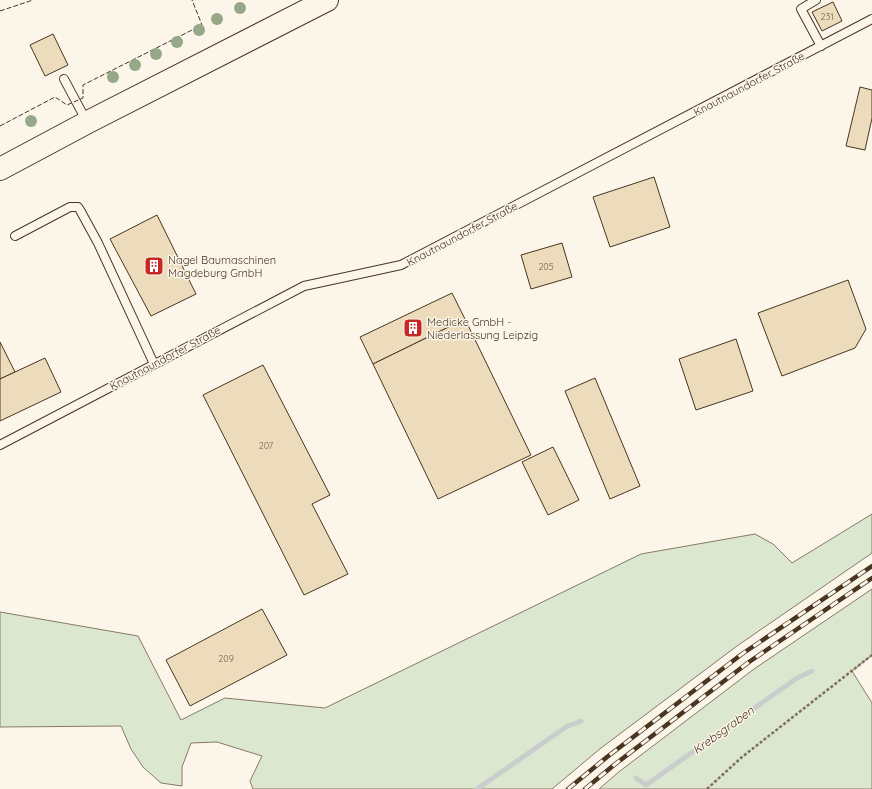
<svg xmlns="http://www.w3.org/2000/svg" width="872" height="789" viewBox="0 0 872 789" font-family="Quicksand,sans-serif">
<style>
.green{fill:#dce7d0;stroke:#887966}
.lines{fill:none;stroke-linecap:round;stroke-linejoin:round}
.stream{stroke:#c9cecd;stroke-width:5}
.building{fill:#ecdcbc;stroke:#4a3520}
.service-casing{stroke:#4a3520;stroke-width:10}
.secondary-casing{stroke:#4a3520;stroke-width:24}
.path{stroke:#7f6f5c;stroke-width:2.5;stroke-dasharray:3 2;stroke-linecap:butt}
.service{stroke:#fbf6e9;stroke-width:8}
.secondary{stroke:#fbf6e9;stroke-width:22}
.rail-casing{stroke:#4a3520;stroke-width:4.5}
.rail{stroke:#fbf6e9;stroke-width:3;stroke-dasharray:9;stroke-linecap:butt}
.fence{stroke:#4a3520;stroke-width:1;stroke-dasharray:5 2;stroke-linecap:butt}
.tree{fill:#96a887}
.labels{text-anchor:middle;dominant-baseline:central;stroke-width:3;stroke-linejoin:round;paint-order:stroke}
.number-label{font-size:9px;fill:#725f47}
.street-label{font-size:11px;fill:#4a3520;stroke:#fbf6e9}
.poi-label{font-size:11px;fill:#4a3520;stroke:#fbf6e9;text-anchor:start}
.water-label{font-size:12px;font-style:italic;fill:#4a3520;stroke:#fbf6e9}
</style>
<rect width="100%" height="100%" fill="#fbf6e9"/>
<g class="green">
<polygon points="872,514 872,553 737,646 601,748 552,789 253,789 250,781 262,756 217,742 191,743 182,767 182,786 161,783 143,767 131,749 121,726 0,727 0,612 138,636 181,720 225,698 325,708 641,554 755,534 773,544 792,563"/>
<polygon points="872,589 872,655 852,671 872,703 872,789 599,789 620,771 754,669"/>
</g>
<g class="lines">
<g class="stream">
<polyline points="636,778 646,785 797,678 812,671"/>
<polyline points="477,789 566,727 581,721"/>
</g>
</g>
<g class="building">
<polygon points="833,2 842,21 822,31 812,12"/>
<polygon points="53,34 68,65 45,76 30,45"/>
<polygon points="860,87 872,90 872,118 865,150 846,146"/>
<polygon points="654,177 670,227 610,247 593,197"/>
<polygon points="157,215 196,294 151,316 110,239"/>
<polygon points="562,243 572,277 531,289 521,255"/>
<polygon points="848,280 866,329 855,348 782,376 758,313"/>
<polygon points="452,293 465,319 373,364 360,337"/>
<polygon points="465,319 531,455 438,499 373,364"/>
<polygon points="736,339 753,391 696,410 679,359"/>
<polygon points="0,342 15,372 0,379"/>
<polygon points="45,358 61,392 0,421 0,379"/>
<polygon points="263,365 330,495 312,504 348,574 304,595 203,395"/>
<polygon points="595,378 640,486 610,499 565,391"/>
<polygon points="553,447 579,500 548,515 522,462"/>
<polygon points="262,609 287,655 190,706 166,660"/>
</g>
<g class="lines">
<g class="service-casing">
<g id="service">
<polyline points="816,0 801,9 821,46"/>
<polyline points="64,79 87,122"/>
<polyline points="15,236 70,207 78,207 80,210 98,243 154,364"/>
<polyline points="0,445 304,286 401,265 872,19"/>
</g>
</g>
<g class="secondary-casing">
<polyline id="secondary" points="0,169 88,122 327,0"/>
</g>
<polyline class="path" points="707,789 742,757 872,655"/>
<use href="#service" class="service"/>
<use href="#secondary" class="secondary"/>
<g class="rail-casing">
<g id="rail">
<polyline points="568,789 607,757 742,654 872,566"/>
<polyline points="585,789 614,765 749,662 872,578"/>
</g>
</g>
<use href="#rail" class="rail"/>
<g class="fence">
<polyline points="0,11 33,0"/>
<polyline points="0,126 55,97 67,105 83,98 83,85 202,25 192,0"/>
</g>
</g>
<g class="tree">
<circle cx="240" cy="8" r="6"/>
<circle cx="217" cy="19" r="6"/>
<circle cx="199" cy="30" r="6"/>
<circle cx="177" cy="42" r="6"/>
<circle cx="156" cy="54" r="6"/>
<circle cx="135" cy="65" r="6"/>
<circle cx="113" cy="77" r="6"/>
<circle cx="31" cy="121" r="6"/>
</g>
<defs>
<g id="building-square" transform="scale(1)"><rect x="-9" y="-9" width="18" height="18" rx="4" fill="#c62828" stroke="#fbf6e9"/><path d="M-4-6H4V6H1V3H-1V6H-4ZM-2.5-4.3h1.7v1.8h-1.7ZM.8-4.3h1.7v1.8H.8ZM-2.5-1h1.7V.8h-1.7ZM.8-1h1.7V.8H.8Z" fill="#fff"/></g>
</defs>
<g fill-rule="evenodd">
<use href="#building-square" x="154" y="266"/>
<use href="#building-square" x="413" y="328"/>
</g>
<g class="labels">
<g class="number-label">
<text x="827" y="16">231</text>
<text x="546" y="266">205</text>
<text x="266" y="445">207</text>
<text x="226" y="658">209</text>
</g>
<g class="street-label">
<text transform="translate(749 84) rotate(-28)">Knautnaundorfer Straße</text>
<text transform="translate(462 234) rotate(-28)">Knautnaundorfer Straße</text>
<text transform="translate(165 358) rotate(-28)">Knautnaundorfer Straße</text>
</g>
<g class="poi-label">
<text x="168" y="260">Nagel Baumaschinen<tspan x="168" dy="13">Magdeburg GmbH</tspan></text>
<text x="427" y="322">Medicke GmbH -<tspan x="427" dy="13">Niederlassung Leipzig</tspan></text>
</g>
<g class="water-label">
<text transform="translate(723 730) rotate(-36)">Krebsgraben</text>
</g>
</g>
</svg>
